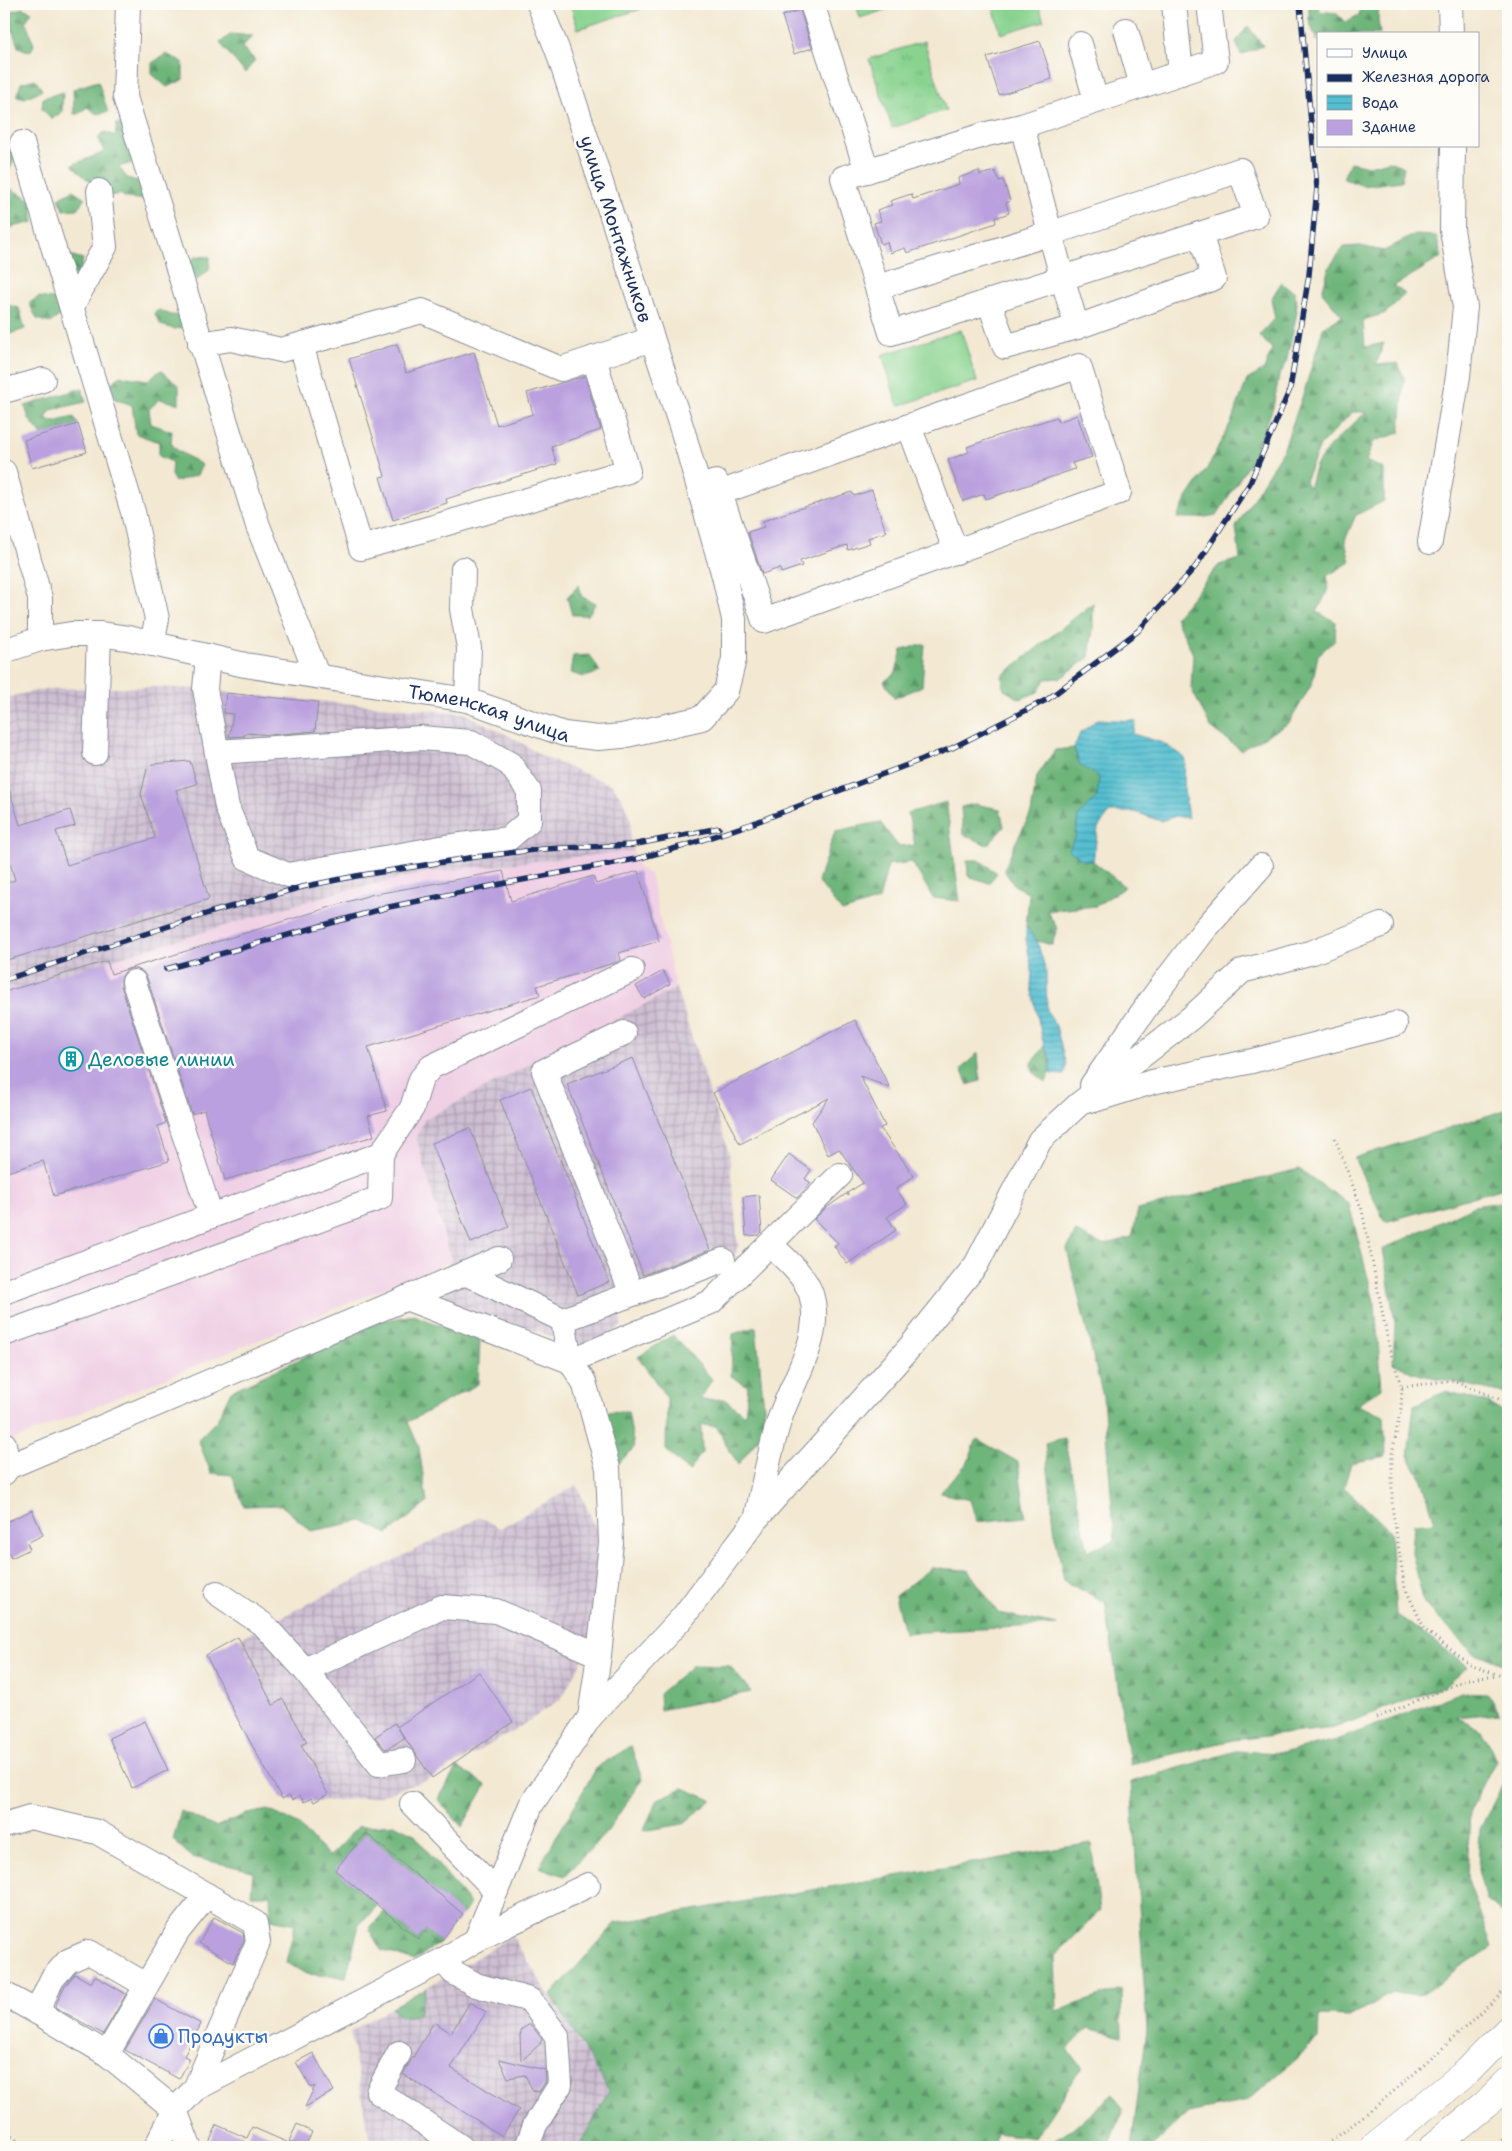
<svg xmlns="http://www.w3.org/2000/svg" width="1512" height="2151" viewBox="0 0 1512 2151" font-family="'Shantell Sans',sans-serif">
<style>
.built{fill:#f0d0e5}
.industrial{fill:url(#industrial-grid)}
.grass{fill:url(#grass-tufts);stroke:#528176}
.forest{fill:url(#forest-firs);stroke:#44726c;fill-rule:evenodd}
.garden{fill:#89d38f;stroke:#528176}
.water{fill:url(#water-rules);stroke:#387797}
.building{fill:#baa0de}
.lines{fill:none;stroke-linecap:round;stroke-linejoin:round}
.minor-casing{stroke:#878c98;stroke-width:26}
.major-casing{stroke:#878c98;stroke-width:29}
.path{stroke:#878c98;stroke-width:3;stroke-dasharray:1 4;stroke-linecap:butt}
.minor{stroke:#fff;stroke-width:24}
.major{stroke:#fff;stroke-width:28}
.rail-casing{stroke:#1b2f5e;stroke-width:5.5}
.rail{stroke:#fdfcf7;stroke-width:4;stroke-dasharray:11;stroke-linecap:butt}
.labels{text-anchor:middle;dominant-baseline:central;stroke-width:5;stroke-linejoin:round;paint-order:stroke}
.street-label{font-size:19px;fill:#1b2f5e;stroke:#fdfcf7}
.culture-label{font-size:19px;fill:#0d838f;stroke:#fdfcf7;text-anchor:start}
.shop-label{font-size:19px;fill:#366cbe;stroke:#fdfcf7;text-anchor:start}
</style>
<defs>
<pattern id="industrial-grid" width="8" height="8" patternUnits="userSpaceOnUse" patternTransform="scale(1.25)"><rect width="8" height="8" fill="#cebed2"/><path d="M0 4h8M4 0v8" fill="none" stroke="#a69bae"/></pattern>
<pattern id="grass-tufts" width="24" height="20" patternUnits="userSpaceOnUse" patternTransform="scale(1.25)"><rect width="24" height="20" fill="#89d38f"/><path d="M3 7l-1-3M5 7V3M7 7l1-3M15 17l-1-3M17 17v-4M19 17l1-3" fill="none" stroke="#76b57e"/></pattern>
<pattern id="forest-firs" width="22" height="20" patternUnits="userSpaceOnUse" patternTransform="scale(1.25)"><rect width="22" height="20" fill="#6eb57a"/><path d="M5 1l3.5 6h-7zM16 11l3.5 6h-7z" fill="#5a9467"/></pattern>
<pattern id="water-rules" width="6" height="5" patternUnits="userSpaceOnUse" patternTransform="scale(1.25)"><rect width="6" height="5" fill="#55bfd0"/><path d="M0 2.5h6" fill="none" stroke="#469cac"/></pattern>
</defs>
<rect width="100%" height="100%" fill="#fdfcf7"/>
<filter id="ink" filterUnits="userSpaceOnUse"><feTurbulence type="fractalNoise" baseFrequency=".02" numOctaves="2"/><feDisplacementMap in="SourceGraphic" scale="10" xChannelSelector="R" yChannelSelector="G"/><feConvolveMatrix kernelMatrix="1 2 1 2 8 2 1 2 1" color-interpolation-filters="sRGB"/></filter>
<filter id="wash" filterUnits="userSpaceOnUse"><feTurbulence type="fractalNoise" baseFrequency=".0096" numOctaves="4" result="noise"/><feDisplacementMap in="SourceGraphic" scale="20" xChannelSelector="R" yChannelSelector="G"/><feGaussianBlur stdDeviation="1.12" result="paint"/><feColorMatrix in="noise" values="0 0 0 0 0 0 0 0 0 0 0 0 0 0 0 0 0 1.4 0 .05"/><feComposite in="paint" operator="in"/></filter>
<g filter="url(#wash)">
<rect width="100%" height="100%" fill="#f3e8d1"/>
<polygon class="built" points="633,851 639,869 650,874 676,988 425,1119 416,1137 451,1261 4,1444 4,992 328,895 423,873"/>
<g class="industrial">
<polygon points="156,687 205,689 245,695 464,713 517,740 542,756 612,785 622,798 631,821 630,840 633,851 423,873 328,895 4,992 4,698 45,689"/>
<polygon points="676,988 729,1153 738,1246 733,1259 706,1276 699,1288 647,1309 621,1310 621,1327 591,1346 575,1344 447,1302 442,1276 451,1260 416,1137 425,1119"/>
<polygon points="577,1485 598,1534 592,1643 561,1699 517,1729 432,1778 376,1797 314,1802 282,1799 238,1720 206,1655 480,1517 500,1528"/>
<polygon points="512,1936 609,2090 580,2147 371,2147 350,2031 453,1972"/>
</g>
<g class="grass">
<polygon points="856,4 904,4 860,18"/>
<polygon points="924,41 946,110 892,128 869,59"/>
</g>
<g class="forest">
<polygon points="1309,4 1320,4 1319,11 1336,13 1345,22 1359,15 1362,4 1379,4 1378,20 1380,34 1318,34 1317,41 1309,20"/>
<polygon points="23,8 32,12 26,21 34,45 30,52 18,47 12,29 11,11"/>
<polygon points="1248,26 1263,46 1241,55 1236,42"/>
<polygon points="231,34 253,36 242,47 255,60 245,73 220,43"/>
<polygon points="166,54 183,62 183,80 167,87 152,74 152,63"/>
<polygon points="35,79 42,90 25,98 17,96 21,83"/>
<polygon points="98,81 108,112 97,114 87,107 78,114 74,114 73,89"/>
<polygon points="63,92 62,112 52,119 42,109 43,98"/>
<polygon points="126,123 135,162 119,167 127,178 141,182 149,200 126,198 120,194 110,196 83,176 72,165 104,152 98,137 105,132 115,136 117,124"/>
<polygon points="4,146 16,155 10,169 4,167"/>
<polygon points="1389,161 1404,167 1401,181 1363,186 1343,178 1350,162 1369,166"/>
<polygon points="11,189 32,200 34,222 8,228 4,225 4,191"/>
<polygon points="73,190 85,198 77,209 63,210 59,198"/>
<path d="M 1413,235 L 1436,236 L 1442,257 L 1394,286 L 1405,294 L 1386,313 L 1363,320 L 1365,347 L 1384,343 L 1376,365 L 1398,363 L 1404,378 L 1400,433 L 1374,441 L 1366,461 L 1384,469 L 1384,501 L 1356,515 L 1345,540 L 1350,562 L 1327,576 L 1329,588 L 1317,612 L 1336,622 L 1335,640 L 1318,655 L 1312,684 L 1289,723 L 1241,750 L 1211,728 L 1191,688 L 1193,654 L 1175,617 L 1219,565 L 1240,559 L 1236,527 L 1284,448 L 1304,392 L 1323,328 L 1342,316 L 1322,292 L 1329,267 L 1344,247 L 1360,246 L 1384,251 ZM 1352,412 L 1366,412 L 1330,446 L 1316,465 L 1309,488 L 1305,481 L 1320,446 Z"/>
<polygon points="63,253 83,259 79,277 68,271"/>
<polygon points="196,256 210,257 209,270 197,280 187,265"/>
<polygon points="1281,283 1295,292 1297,312 1286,364 1279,376 1273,408 1253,457 1217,515 1200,518 1177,518 1187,498 1208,467 1232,420 1247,380 1264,370 1272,349 1259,335 1275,318 1271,299"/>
<polygon points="39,297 59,300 63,313 50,323 37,319 29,303"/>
<polygon points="4,304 19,308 25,329 4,336"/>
<polygon points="159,310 171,315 182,316 187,327 174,329 161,325 154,313"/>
<polygon points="161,370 179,386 179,404 160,399 149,409 151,424 172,431 171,443 177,450 202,465 197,475 175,482 171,475 172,462 159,456 159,442 136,434 132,405 115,399 111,383 121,376 148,380"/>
<polygon points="82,388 86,402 51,410 46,418 53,422 74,417 78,424 42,435 29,419 25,406"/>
<polygon points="579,585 582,597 596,603 588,615 572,615 567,597"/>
<polygon points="1093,603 1093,629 1089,657 1061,678 1045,679 1038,692 1020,699 1004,690 1002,676"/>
<polygon points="925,644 922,686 895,698 884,682 896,672 902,650"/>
<polygon points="590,655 600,672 585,677 570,673 573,656"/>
<polygon points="1074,748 1080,765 1099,776 1097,797 1078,816 1076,836 1083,860 1093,861 1125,887 1096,906 1047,911 1057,928 1052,945 1037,941 1026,926 1029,894 1014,885 1004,870 1015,844 1031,813 1037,776 1055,750"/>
<polygon points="946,802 960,901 933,898 912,862 888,865 879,900 842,912 818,881 835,831 880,822 898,846 915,845 908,813"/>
<polygon points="974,804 1000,809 1004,827 987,845 963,834 961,807"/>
<polygon points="967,860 979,860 997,873 989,883 968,876"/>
<path d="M 1044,1046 C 1051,1058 1053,1069 1046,1082 L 1033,1072 L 1032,1063 Z"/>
<polygon points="978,1053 980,1081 968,1085 961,1069"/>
<polygon points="1508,1109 1508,1187 1385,1222 1354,1158"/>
<polygon points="1299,1169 1349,1204 1375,1305 1382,1388 1357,1405 1384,1416 1386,1456 1351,1463 1344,1487 1390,1531 1396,1614 1468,1666 1445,1686 1334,1728 1233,1740 1130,1764 1105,1602 1064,1581 1055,1534 1045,1443 1064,1438 1088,1551 1115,1541 1103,1397 1067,1249 1076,1232 1103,1245 1132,1237 1138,1210"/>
<polygon points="1508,1201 1508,1394 1413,1373 1393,1363 1395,1323 1383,1249 1474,1206"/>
<polygon points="413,1315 480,1340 478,1384 408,1422 419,1447 427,1503 388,1534 362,1521 311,1531 281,1505 244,1506 232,1475 211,1473 198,1439 217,1420 231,1391 381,1321"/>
<polygon points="756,1327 766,1428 738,1465 716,1426 701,1425 702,1452 689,1472 666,1450 667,1398 638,1357 673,1335 712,1379 700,1400 724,1399 745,1415 748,1386 731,1376 733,1334"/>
<polygon points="1447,1391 1491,1404 1508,1418 1508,1666 1471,1651 1424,1604 1412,1552 1414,1524 1435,1522 1422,1480 1408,1456 1414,1405"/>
<polygon points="628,1411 634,1448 618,1464 600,1412"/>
<polygon points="977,1439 1018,1462 1026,1517 977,1522 970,1500 940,1493 968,1462"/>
<polygon points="931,1568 968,1570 998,1613 1057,1625 904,1633 895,1596"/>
<polygon points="693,1665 730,1666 751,1692 660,1710 659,1694"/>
<polygon points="1462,1692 1487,1693 1499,1713 1456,1717 1481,1730 1496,1759 1470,1811 1467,1877 1492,1947 1419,1996 1393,1993 1349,2017 1319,2016 1318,2039 1248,2101 1188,2113 1152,2147 1131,2147 1147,2030 1131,1782 1236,1751 1282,1753 1337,1740"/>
<polygon points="1507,1737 1508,1737 1508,1918 1486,1900 1478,1870 1480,1829 1506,1778"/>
<polygon points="631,1746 642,1779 607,1832 564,1876 539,1867 597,1767"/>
<polygon points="457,1767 486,1785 462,1827 438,1800"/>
<polygon points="683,1788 712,1800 683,1824 643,1831 658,1799"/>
<polygon points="268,1810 298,1824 329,1857 357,1827 394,1824 414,1834 470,1904 463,1914 366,1833 335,1870 378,1905 359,1925 346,1977 306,1974 286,1962 295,1924 271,1919 270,1895 251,1895 253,1871 192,1857 173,1840 181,1811 215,1827 247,1814"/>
<polygon points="1091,1843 1100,1911 1055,1956 1057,2011 1121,1989 1122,2037 1088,2028 1068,2049 1082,2067 1035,2138 997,2133 994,2147 580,2147 609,2090 551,1995 616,1923"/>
<polygon points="385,1911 418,1939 425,1930 440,1942 414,1961 381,1950 369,1929"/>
<polygon points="426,1988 419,2015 400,2017 391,2008"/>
<polygon points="1113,2094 1123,2110 1109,2147 1042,2147 1076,2126"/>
</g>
<g class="garden">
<polygon points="570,4 640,4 641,9 578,29"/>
<polygon points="992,4 1038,4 1044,21 1001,34"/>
<polygon points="961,330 977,381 898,406 882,355"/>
</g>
<g class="water">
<polygon points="1098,719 1136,721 1133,734 1163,743 1185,758 1184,790 1188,818 1176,816 1161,821 1135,812 1110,812 1098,828 1093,861 1083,860 1069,850 1076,836 1078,816 1097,797 1099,777 1080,765 1074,748 1080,733"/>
<polygon points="1026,926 1037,941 1046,971 1047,1011 1056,1026 1066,1065 1064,1075 1051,1074 1050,1056 1044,1046 1031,987 1032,970 1026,940"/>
</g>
<g id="blocks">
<g class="building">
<polygon points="800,10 812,48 794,54 782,16"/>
<polygon points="1040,41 1052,79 999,95 987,57"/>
<polygon points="979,171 980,175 995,171 999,181 1003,180 1010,201 1006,203 1009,213 995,218 996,223 907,253 905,248 890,253 887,242 881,244 874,223 881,221 877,210 892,205 890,201 911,194 913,199 959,184 958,178"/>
<polygon points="397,344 406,373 474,352 497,425 533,414 527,393 585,376 601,430 551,446 557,464 446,499 447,503 393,520 380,477 385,476 349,359"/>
<polygon points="1077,415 1092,457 1072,463 1075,469 986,499 984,494 963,501 948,460 969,452 967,447 1000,435 1057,417 1058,422"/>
<polygon points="78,424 87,452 32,468 24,440"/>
<polygon points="872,490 886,532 868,538 870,543 848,550 847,545 800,561 802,566 781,573 780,568 762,574 748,532 764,527 763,521 795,510 852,492 854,496"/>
<polygon points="226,693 318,702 315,731 270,735 247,733 244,736 229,737 233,714 224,713"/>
<polygon points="190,761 197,784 176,790 209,899 4,961 4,884 15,880 4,842 4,786 8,785 20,825 70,810 75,826 56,831 67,865 155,838 141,794 147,769 152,764"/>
<polygon points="503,871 511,901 593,876 596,884 638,871 659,941 619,953 621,960 617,962 537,986 540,995 368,1047 387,1111 368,1116 374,1136 225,1180 204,1110 192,1114 147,978 143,972 137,969 129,969 124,973 121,979 121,986 166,1123 158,1126 169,1161 54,1196 43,1161 4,1173 4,992 107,961 111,974 370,895"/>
<polygon points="663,971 670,984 644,999 636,986"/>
<polygon points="855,1020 890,1088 860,1076 885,1126 880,1128 914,1176 896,1189 907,1204 887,1217 896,1230 847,1264 834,1246 838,1243 814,1219 826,1208 846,1194 849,1196 847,1193 863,1183 839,1149 828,1155 812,1122 829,1098 740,1144 713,1093"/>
<polygon points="633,1058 710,1250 643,1275 567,1084"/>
<polygon points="531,1087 609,1282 578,1295 500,1100"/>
<polygon points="470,1128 509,1227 471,1243 432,1143"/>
<polygon points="789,1154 811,1170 805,1179 811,1183 797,1198 771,1180"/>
<polygon points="759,1195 762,1232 759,1235 746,1236 743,1197"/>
<polygon points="32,1510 43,1535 27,1543 30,1549 11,1558 8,1551 4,1553 4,1523"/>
<polygon points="238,1637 273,1705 283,1699 307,1742 301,1745 328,1794 314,1802 311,1798 304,1802 300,1796 292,1800 289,1795 282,1799 238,1720 206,1655"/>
<polygon points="479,1672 513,1722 432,1778 398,1728 404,1738 389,1748 385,1749 375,1737 395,1723 397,1727"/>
<polygon points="145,1721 168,1770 132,1788 109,1738"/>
<polygon points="366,1833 463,1914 440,1942 425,1930 418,1939 335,1870"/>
<polygon points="214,1917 243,1933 244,1940 233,1963 199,1943"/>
<polygon points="75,1974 91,1983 95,1976 126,1994 103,2034 55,2007 64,1987"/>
<polygon points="155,1999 201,2024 184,2056 190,2059 179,2079 125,2050"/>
<polygon points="470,2002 486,2012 451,2068 519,2110 502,2136 403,2074 434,2022 451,2033"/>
<polygon points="528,2025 531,2025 542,2039 540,2044 521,2061 520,2036 522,2029"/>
<polygon points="313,2053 334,2091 305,2107 315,2086 311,2088 296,2062"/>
<polygon points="499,2059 545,2070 546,2081 539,2092 533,2091 525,2075 508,2078"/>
<polygon points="297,2124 312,2132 305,2147 289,2141"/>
<polygon points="217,2125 247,2138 252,2127 298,2147 207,2147"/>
</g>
</g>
</g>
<g filter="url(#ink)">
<use href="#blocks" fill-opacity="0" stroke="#878c98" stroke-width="1"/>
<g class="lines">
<g class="minor-casing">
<g id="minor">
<polyline points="128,4 125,97 258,526 317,675"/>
<polyline points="812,4 867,171"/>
<polyline points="1174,4 1181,73"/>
<polyline points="1450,4 1451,34"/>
<polyline points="1126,30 1142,86"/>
<polyline points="1080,44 1096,101"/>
<path d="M 1022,126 C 1040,193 1056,261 1077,327"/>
<polyline points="22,143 133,512 157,619 152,644"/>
<polyline points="878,287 1052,233 1240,170 1256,216 891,333 843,178 987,134 1022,126 1216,61 1209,4"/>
<polyline points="989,301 1005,347 1077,327 1214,278 1200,234"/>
<polyline points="72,306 105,247 99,191"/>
<polyline points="200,344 231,339 281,350 422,311 561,369 652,339"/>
<polyline points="301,345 361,548 628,471 594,358"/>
<polyline points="4,391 43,380"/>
<polyline points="4,472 40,598 40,639"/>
<polyline points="699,487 716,482 764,621 1119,492 1079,366 909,426"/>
<polyline points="719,493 909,426 956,552"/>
<polyline points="1430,542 1458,376 1465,307 1452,230 1453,146"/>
<polyline points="463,569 462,609 469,648 467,700"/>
<path id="s1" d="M 4,651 L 40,639 L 71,634 L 99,634 L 128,638 L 245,665 L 467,700 L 564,734 L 598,738 L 622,736 L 702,718 L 726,691 L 734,659 L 734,619 L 724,576 L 683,432 L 557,49 L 539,4"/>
<polyline points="208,656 205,689 227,807 247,858 288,875 446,847 508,839 529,821 529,791 510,764 471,742 421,738 217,752"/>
<polyline points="95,753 99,634"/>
<polyline points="134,982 211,1216"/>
<polyline points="624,1033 544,1071 632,1294"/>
<polyline points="1092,1085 1151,1000 1205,929 1261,866"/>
<polyline points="1094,1100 1152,1082 1252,1061 1395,1024"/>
<polyline points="465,1273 563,1320 723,1260"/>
<polyline points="4,1292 381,1154 412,1108 421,1079 431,1067 632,970"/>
<polyline points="406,1298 570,1361 584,1382 608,1468 611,1543 599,1655 590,1717"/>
<polyline points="563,1320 570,1361 711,1302 840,1175"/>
<polyline points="4,1334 380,1198 381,1154"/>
<polyline points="4,1444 8,1467"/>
<polyline points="4,1473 8,1467 499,1259"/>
<path d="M 757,1516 C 764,1483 770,1447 781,1415 C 794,1378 824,1335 811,1294 C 804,1274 785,1259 770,1244"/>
<polyline points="217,1593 264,1625 305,1670"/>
<polyline points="404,1760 379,1764 305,1670 442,1607 496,1611 599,1655"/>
<polyline points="412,1804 496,1891"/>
<polyline points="4,1825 30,1817 97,1832 255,1923 258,1942 195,2089"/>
<polyline points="476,1940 531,1805 590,1717 683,1617 757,1518 910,1347 976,1265 1040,1140 1078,1105 1192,1017 1242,971 1313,952 1381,925"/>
<polyline points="443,1960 453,1972 476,1985 530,2000 557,2036 560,2085 535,2125 527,2147"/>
<polyline points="4,1994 37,2012 107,2054 175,2110 189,2147"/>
<polyline points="37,2012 52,1979 68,1961 89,1952 146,1985"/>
<polyline points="399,2053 378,2092 461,2147"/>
<polyline points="107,2054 178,1931 207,1895"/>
<polyline points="156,2147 175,2110 195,2089 443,1960 476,1940 588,1885"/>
</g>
</g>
<g class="major-casing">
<g id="major">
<polyline points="1374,2147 1467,2072 1508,2030"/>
<polyline points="1433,2147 1486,2104 1508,2082"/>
</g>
</g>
<g class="path">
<polyline points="1335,1138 1362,1210 1390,1351 1402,1387 1401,1408 1392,1454 1392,1506 1405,1588 1425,1630 1472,1666 1508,1678"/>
<polyline points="1402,1387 1453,1380 1508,1403"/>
<polyline points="1376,1718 1468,1679 1498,1676"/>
<polyline points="4,2130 25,2147"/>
<path d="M 1323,2147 C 1389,2099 1448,2044 1508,1987"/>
<polyline points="1495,2147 1508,2135"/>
</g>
<use href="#minor" class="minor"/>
<use href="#major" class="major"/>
<g class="rail-casing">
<g id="rail">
<polyline points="166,969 389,907 506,883 636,859 684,846 751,824 952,748 1048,699 1138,631 1196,566 1250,483 1290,389 1309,275 1317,188 1300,4"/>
<polyline points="4,980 212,912 302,887 356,876 475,857 543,849 632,845 719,828"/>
</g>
</g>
<use href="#rail" class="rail"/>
</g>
</g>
<defs>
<g id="building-ring" transform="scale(1.25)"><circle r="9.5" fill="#fdfcf7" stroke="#0f9aa8" stroke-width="1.5"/><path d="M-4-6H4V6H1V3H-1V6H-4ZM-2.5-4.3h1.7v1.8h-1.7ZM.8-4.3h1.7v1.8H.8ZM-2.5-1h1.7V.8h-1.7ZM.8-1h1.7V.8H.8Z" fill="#0f9aa8"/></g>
<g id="shop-ring" transform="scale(1.25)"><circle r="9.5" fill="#fdfcf7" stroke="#3f7fe0" stroke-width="1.5"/><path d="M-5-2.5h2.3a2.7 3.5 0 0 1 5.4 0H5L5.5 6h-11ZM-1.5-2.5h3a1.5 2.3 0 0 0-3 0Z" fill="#3f7fe0"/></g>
</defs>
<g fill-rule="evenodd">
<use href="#building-ring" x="71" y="1059"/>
<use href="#shop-ring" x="161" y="2036"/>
</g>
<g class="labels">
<g class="street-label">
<text transform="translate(616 229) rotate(72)">улица Монтажников</text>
<text stroke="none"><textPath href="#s1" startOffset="496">Тюменская улица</textPath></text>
</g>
<g class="culture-label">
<text x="88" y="1059">Деловые линии</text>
</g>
<g class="shop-label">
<text x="178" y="2036">Продукты</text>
</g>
</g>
<rect width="1512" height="2151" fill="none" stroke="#fdfcf7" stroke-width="20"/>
<rect x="1317" y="32" width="162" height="115" fill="#fdfcf7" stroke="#a3aaba"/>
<rect x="1327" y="49" width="25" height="8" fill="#ffffff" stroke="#a3aaba"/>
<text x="1362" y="58" font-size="15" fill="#1b2f5e">Улица</text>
<rect x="1327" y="74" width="25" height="8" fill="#1b2f5e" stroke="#a3aaba"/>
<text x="1362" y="82" font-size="15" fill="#1b2f5e">Железная дорога</text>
<rect x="1327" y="95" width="25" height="15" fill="url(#water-rules)" stroke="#a3aaba"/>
<text x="1362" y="108" font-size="15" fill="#1b2f5e">Вода</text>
<rect x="1327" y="120" width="25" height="15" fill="#baa0de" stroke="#a3aaba"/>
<text x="1362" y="132" font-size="15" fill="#1b2f5e">Здание</text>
</svg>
